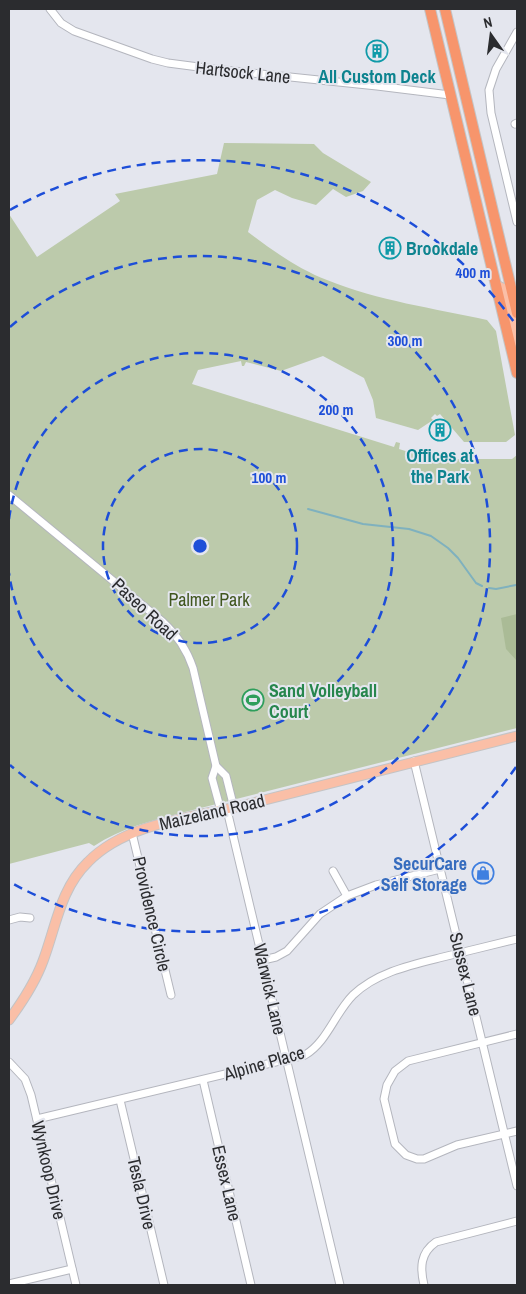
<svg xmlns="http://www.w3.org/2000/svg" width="526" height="1294" viewBox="0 0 526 1294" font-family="'Archivo Narrow',sans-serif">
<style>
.green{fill:#bccaab}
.forest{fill:#aabb96}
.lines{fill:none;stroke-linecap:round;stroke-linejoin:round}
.stream{stroke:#7fb1be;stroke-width:2}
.minor-casing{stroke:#b4b6be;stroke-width:9}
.major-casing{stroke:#c4c4c5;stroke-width:11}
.highway-casing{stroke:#c4c4c5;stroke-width:12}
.minor{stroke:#fff;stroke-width:7}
.major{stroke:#fabfa7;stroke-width:9}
.highway{stroke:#f7956c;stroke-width:10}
.ring{fill:none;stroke:#1d4ed8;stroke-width:2.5;stroke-dasharray:9 6}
.labels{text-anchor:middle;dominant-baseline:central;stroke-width:4;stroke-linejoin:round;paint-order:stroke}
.street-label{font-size:18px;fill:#2b2c2f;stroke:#e4e6ee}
.culture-label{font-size:18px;font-weight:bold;fill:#0d838f;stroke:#e4e6ee}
.park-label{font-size:18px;fill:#40561e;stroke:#e4e6ee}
.leisure-label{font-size:18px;font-weight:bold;fill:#27864d;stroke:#e4e6ee;text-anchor:start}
.shop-label{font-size:18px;font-weight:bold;fill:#366cbe;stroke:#e4e6ee;text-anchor:end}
.centre{fill:#1d4ed8;stroke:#e4e6ee;stroke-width:2.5}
.ring-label{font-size:15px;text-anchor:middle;font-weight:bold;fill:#1d4ed8;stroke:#e4e6ee;stroke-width:4;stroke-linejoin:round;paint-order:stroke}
</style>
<rect width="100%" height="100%" fill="#e4e6ee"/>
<path class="green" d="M 224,143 L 314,144 L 323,153 L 371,182 L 363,191 L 346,197 L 333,189 L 316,205 L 292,198 L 275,190 L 257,200 L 248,232 C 272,250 298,269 327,280 C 379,301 433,308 487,320 L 496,331 L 515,435 L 506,442 L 464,442 L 440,414 L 437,416 L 435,414 L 431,418 L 433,420 L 418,430 L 376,418 L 373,400 L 364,378 L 323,356 L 281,371 L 246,362 L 244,366 L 242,366 L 241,361 L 198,370 L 192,384 L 394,447 L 396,442 L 400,443 L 399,449 L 431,459 L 512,459 L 517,455 L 517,728 L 181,813 C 151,821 121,828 94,846 L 89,843 L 9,864 L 9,214 L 37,257 L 120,201 L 115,194 L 217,174 Z"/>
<polygon class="forest" points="517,614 517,661 506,649 501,618"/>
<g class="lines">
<g class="stream">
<polyline points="308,509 363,524 409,529 431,536 448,548 458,558 476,583 482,586"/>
<polyline points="489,588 496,589 516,585"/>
</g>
<g class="minor-casing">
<g id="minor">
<polyline points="50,9 61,23 74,31 152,59 168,63 214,69 377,86 450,95"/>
<polyline points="517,32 496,69 489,90 491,113 517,222"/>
<polyline points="515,124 517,123"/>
<path d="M 9,495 L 163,622 C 177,635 187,650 193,668 L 216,766 L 226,776 L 234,808"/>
<polyline points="414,761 517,1186"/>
<polyline points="216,766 212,778 221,811"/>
<polyline points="227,810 340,1285"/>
<polyline points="132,833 171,995"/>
<polyline points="333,871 347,896"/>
<polyline points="9,920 20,917 30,918"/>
<polyline points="263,960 276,957 287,951 320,914 347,896 376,885 440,869"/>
<polyline points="517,1034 408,1061 395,1071 387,1085 384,1099 395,1144 406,1155 417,1159 424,1159 457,1145 517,1131"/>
<polyline points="9,1062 25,1079 31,1095 76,1285"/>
<polyline points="203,1080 251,1285"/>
<polyline points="120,1100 164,1285"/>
<path d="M 37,1119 L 305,1055 C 327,1042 335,1013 353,995 C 377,972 411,965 443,957 C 468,951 492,945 517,939"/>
<polyline points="9,1284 72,1269"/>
<path d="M 424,1285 C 420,1268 420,1253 436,1242 L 517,1221"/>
</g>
</g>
<g class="major-casing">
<g id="major">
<polyline points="496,285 505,289 517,341"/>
<path d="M 9,1020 C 23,1001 35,983 43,961 C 56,927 60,889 88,862 C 128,821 199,817 253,803 C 341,780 429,758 517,736"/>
</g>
</g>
<g class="highway-casing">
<g id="highway">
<polyline points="430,9 517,373"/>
<polyline points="445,9 517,313"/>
</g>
</g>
<use href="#minor" class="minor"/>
<use href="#major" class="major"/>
<use href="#highway" class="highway"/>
</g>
<g class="ring">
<circle cx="200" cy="546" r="97"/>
<path d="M9 519A193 193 0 1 1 9 573"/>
<path d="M10 327A290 290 0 1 1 10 765"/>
<path d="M516 767A386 386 0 0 1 10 882M10 210A386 386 0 0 1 516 325"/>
</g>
<defs>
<g id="building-ring" transform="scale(1.125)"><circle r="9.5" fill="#e4e6ee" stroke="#0f9aa8" stroke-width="1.5"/><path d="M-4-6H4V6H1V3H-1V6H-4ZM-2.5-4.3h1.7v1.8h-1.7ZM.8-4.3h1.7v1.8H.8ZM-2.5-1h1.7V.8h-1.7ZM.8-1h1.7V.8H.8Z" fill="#0f9aa8"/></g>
<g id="stadium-ring" transform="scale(1.125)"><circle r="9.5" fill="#e4e6ee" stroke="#2e9e5b" stroke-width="1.5"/><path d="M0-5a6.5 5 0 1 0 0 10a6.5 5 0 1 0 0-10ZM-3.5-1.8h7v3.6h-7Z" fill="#2e9e5b"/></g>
<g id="shop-ring" transform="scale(1.125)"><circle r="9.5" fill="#e4e6ee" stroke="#3f7fe0" stroke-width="1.5"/><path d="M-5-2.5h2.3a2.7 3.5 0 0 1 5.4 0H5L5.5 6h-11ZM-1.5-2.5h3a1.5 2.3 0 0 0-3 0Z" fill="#3f7fe0"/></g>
</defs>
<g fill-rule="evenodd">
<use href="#building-ring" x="377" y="51"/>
<use href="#building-ring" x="390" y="248"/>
<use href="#building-ring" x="440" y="430"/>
<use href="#stadium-ring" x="253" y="700"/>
<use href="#shop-ring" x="483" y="873"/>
</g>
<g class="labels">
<g class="street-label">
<text transform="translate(243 72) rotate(6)">Hartsock Lane</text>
<text transform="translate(145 609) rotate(43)">Paseo Road</text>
<text transform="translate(212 812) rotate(-13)">Maizeland Road</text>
<text transform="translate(152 914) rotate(77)">Providence Circle</text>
<text transform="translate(466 974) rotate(76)">Sussex Lane</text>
<text transform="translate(270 989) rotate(77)">Warwick Lane</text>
<text transform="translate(264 1063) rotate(-16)">Alpine Place</text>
<text transform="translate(49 1170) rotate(77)">Wynkoop Drive</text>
<text transform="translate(227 1183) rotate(77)">Essex Lane</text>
<text transform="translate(142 1193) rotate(77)">Tesla Drive</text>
</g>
<g class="culture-label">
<text x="377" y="76">All Custom Deck</text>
<text x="406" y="248" text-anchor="start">Brookdale</text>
<text x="440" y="455">Offices at<tspan x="440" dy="21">the Park</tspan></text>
</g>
<g class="park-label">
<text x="209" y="599">Palmer Park</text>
</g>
<g class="leisure-label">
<text x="269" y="690">Sand Volleyball<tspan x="269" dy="21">Court</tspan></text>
</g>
<g class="shop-label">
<text x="467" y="863">SecurCare<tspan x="467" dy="21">Self Storage</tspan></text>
</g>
</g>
<circle cx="200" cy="546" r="8" class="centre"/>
<g class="ring-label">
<text x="473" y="278">400 m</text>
<text x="405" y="346">300 m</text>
<text x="336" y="415">200 m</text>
<text x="269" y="483">100 m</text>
</g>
<rect width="526" height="1294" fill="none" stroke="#2b2c2f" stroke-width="20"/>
<g transform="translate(491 35) rotate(346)" stroke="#e4e6ee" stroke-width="4" paint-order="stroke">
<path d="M0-4L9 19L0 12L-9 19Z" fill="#2b2c2f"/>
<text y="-8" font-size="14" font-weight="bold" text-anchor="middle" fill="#2b2c2f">N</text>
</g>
</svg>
